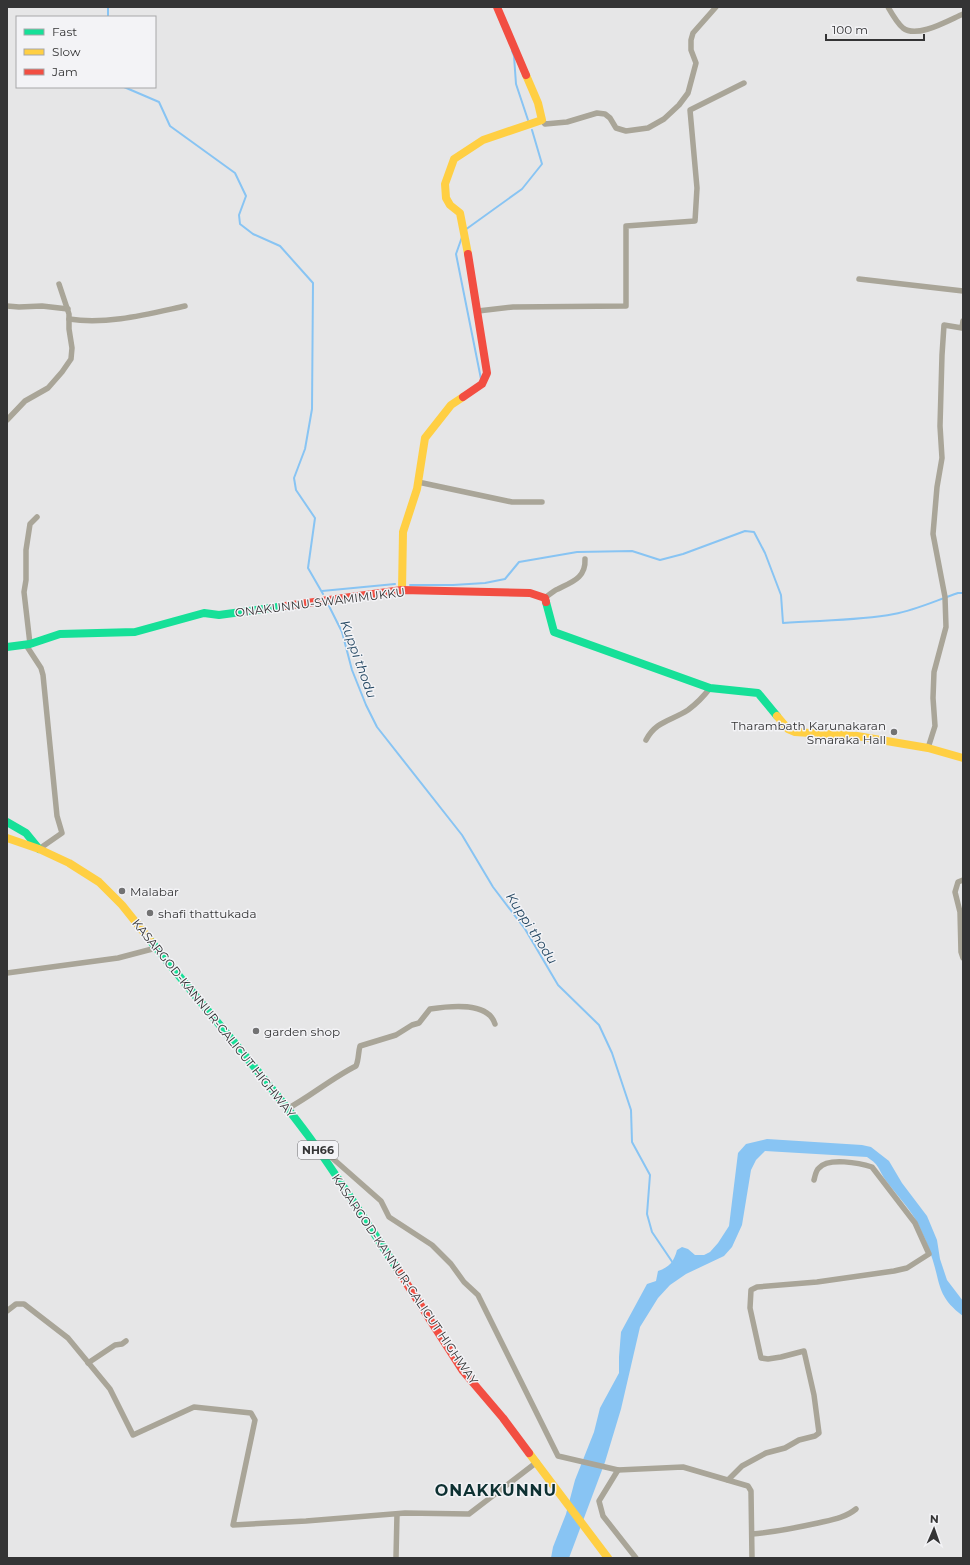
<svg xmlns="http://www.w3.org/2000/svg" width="970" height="1565" viewBox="0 0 970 1565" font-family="Montserrat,sans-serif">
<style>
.water{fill:#88c4f3}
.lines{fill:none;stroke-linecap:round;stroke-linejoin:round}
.stream{stroke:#88c4f3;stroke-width:2}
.street{stroke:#a9a598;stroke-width:5.5}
.fast{stroke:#16e098;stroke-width:8}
.slow{stroke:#ffcf43;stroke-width:8}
.jam{stroke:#f24e42;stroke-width:8}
.poi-dot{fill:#727273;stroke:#f3f3f6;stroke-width:1.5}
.labels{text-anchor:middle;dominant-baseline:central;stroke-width:3;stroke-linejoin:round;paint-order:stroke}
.shield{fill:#f3f3f6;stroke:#6d6d6f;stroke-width:1}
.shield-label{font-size:11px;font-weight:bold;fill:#343435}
.street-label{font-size:12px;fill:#343435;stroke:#f3f3f6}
.poi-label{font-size:12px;fill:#343435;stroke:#f3f3f6;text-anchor:start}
.water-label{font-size:13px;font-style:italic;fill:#214560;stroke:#f3f3f6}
.district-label{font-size:16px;font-weight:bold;letter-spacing:1px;fill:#0e3132;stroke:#f3f3f6}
</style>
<rect width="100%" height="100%" fill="#e6e6e7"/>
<path class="water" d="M 767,1139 L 862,1145 L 871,1147 L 889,1161 L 902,1183 L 927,1216 L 937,1240 L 940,1259 L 947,1280 L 963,1301 L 963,1316 C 936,1296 941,1283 931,1255 C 928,1245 923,1234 918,1224 C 912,1211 896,1194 887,1182 C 878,1170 881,1166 867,1157 L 765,1151 L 756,1160 L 751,1170 L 742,1225 L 732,1247 L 724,1256 L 686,1274 L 670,1285 L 658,1298 L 640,1327 L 621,1409 L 605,1462 L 569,1558 L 551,1558 L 553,1547 L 566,1514 L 575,1480 L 594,1432 L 600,1408 L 619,1373 L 619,1357 L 621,1332 L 647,1284 L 656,1281 L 658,1271 C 670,1267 674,1261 677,1250 L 682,1247 L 688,1249 L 695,1255 L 704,1255 L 710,1252 L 718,1243 L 729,1226 L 738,1153 L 746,1144 Z"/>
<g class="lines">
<g class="stream">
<polyline points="108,17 108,7"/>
<polyline points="512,51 514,56 516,84 528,120"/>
<polyline points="124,87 159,102 170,126 235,173 246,196 239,215 240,224 253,234 280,246 313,283 312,409 305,449 294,478 296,490 315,518 308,568 323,594"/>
<polyline points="465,230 522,189 542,164 532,130"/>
<polyline points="462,237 456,254 481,379"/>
<path d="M 410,585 L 453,585 L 485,583 L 505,579 L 519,562 L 577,552 L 632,551 L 660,560 L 683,554 L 745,531 L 754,532 L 765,553 L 781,595 L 783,623 C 820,620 857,621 894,614 C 916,610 937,600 958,593 L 963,593"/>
<polyline points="322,591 395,584"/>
<polyline points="329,606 342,632 352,670 366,705 377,727 462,835 493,887 525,929 558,985 599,1025 612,1053 631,1110 632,1142 650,1175 647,1214 652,1232 673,1263"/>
</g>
<g class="street">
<path d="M 888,7 C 892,14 897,23 903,28 C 917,39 949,20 963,14"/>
<polyline points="542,120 545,124 567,122 597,113 605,114 610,118 616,128 626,131 648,128 664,119 679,105 688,93 696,63 691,50 691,40 693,33 716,7"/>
<polyline points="859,279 963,291"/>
<polyline points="7,306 19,307 42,306 68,309"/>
<polyline points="478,311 513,307 626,306 626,226 695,221 697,188 690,110 744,83"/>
<path d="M 69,319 C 107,325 148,314 185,306"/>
<polyline points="7,420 25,401 48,388 62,372 71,359 72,348 69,329 69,314 59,284"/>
<polyline points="418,482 512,502 542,502"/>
<path d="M 545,598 C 549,595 553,591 558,589 C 572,582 586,578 585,559"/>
<polyline points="30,644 24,592 26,580 26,550 30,524 37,517"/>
<polyline points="26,645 41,668 43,675 57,816 62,833 39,849"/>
<path d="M 646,740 C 656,721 671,721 688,710 C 696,704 704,696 710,688"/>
<polyline points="928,748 935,726 933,698 934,672 946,627 945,597 933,534 937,487 942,458 940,426 942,355 944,325 962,328 963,321"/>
<polyline points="963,880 958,882 955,892 960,912 961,952 963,958"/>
<polyline points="7,973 118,958 156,948"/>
<path d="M 287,1109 C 311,1096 332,1078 356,1066 C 359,1059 358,1053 360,1046 L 396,1035 L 412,1025 L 419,1023 L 430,1009 C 449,1006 488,1001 495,1024"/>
<polyline points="322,1149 381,1201 389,1217 432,1245 451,1264 464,1282 478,1295 558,1456 618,1470 683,1467 748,1486 751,1491 752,1558"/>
<polyline points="7,1311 16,1304 24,1304 68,1338 110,1389 133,1435 194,1407 251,1413 255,1420 233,1525 306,1521 405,1513 469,1514 537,1462"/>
<polyline points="88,1363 115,1345 122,1344 126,1341"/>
<polyline points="618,1470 599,1501 603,1516 636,1558"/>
<path d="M 728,1480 L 742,1466 L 766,1453 L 785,1448 L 799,1440 L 815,1436 L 819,1433 L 814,1395 L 804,1351 L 781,1357 L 768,1359 L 761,1358 L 750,1308 L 751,1290 L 757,1287 L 817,1282 L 894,1271 L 907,1268 L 929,1254 L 915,1223 L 872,1167 C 860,1163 828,1157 819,1168 C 816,1170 815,1176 814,1180"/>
<path d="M 752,1534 C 776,1532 795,1528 818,1523 C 831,1520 845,1518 856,1509"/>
<polyline points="396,1558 397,1514"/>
</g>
<g class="fast">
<polyline points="546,602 554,632 710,688 758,693 777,716"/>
<polyline points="7,647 30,644 60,634 135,632 204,613 219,615 285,606"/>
<polyline points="7,822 26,833 39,849"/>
<path d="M 150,940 C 203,1007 260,1070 310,1138 C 341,1181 369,1226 398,1270"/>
</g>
<g class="slow">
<polyline points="468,254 460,213 450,205 446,198 445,184 454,159 483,140 542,120 538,103 526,75"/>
<polyline points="402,590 403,532 417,489 425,438 451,405 463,397"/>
<polyline points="777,716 788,729 795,732 857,736 928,748 963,758"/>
<polyline points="7,838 39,849 69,863 99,882 122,905 150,940"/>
<polyline points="529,1453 608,1558"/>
</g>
<g class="jam">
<polyline points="497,7 526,75"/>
<polyline points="463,397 482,384 487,373 468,254"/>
<polyline points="285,606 402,590 530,593 545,598 546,602"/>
<polyline points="398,1270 463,1371 503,1418 529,1453"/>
</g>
</g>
<g class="poi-dot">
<circle cx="894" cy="732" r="4"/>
<circle cx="122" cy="891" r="4"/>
<circle cx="150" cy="913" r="4"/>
<circle cx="256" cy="1031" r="4"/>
</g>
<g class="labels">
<rect class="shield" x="298" y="1141" width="40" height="18" rx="3"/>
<g class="shield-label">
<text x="318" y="1150">NH66</text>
</g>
<g class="street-label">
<text transform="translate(320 602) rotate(-7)">ONAKUNNU-SWAMIMUKKU</text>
<text transform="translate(214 1018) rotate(51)">KASARGOD-KANNUR-CALICUT HIGHWAY</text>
<text transform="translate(405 1279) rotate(56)">KASARGOD-KANNUR-CALICUT HIGHWAY</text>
</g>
<g class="poi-label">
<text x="886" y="725" text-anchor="end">Tharambath Karunakaran<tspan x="886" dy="14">Smaraka Hall</tspan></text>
<text x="130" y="891">Malabar</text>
<text x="158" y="913">shafi thattukada</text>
<text x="264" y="1031">garden shop</text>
</g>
<g class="water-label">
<text transform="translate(359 659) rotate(70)">Kuppi thodu</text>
<text transform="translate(532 928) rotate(57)">Kuppi thodu</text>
</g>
<g class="district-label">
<text x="496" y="1490">ONAKKUNNU</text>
</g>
</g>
<rect width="970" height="1565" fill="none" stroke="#343435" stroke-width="16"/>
<rect x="16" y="16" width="140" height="72" fill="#f3f3f6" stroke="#a7a7a9"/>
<rect x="24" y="29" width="20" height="6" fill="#16e098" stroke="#a7a7a9"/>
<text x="52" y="36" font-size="12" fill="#343435">Fast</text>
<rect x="24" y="49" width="20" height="6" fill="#ffcf43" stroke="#a7a7a9"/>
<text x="52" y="56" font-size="12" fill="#343435">Slow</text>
<rect x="24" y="69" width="20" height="6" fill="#f24e42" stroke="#a7a7a9"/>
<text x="52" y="76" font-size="12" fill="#343435">Jam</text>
<g transform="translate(934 1529) rotate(2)" stroke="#f3f3f6" stroke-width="3" paint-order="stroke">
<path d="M0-3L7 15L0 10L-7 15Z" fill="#343435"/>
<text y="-6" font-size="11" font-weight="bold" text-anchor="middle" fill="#343435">N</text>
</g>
<path d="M826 34v6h98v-6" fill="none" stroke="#343435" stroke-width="2"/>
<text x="832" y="34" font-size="12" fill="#343435" stroke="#f3f3f6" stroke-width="3" paint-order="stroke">100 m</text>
</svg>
